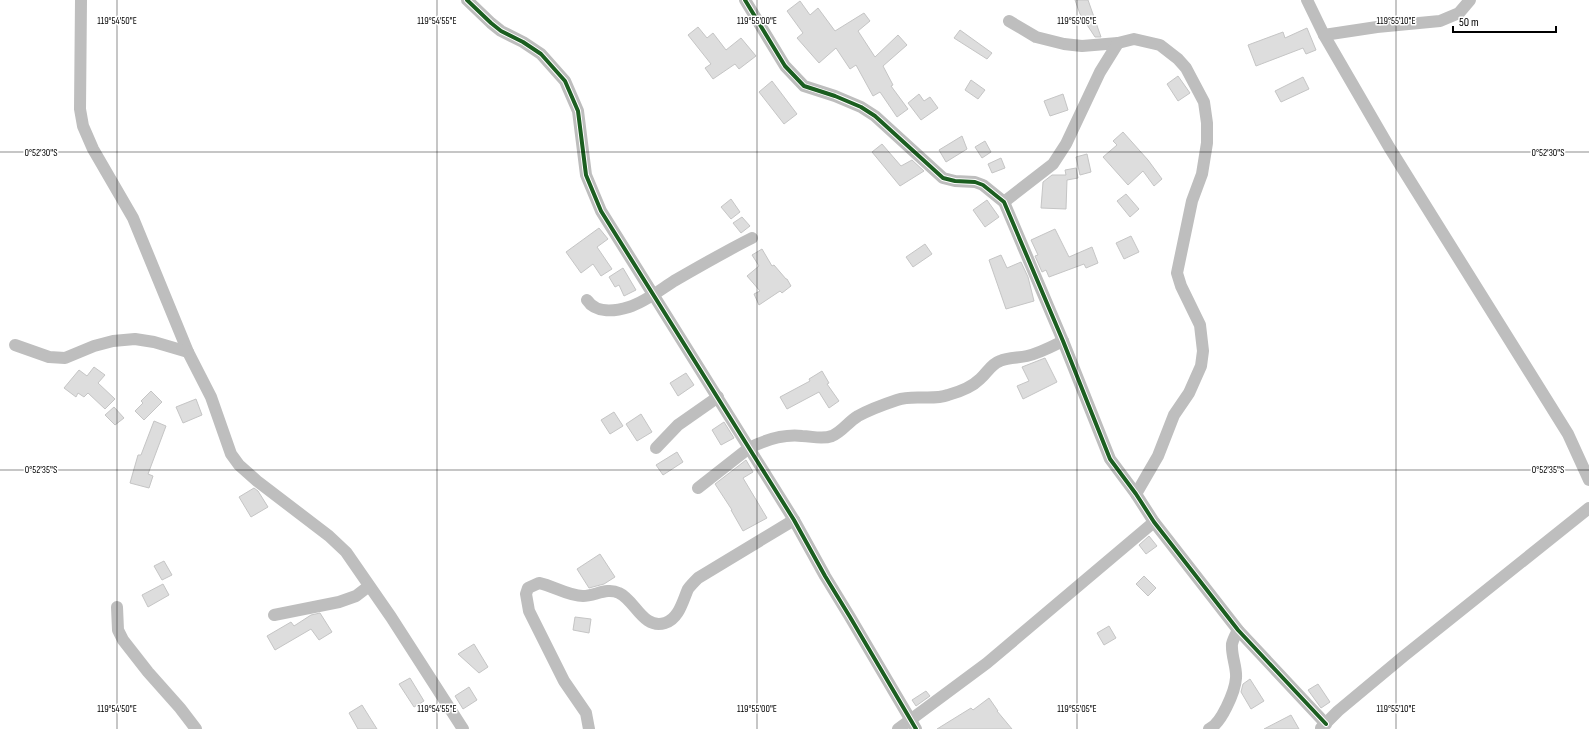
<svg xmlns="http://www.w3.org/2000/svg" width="1589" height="729" viewBox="0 0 1589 729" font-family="'Sofia Sans Condensed',sans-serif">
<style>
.building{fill:#ddd;stroke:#c5c5c5}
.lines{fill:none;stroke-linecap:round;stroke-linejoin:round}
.minor{stroke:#bebebe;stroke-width:12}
.cycleway-casing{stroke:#fff;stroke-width:6}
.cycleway{stroke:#1b5e20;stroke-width:4}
.ticks{fill:none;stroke:#000;stroke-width:1;stroke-opacity:0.45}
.ticks-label{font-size:10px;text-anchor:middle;fill:#000;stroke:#fff;stroke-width:3;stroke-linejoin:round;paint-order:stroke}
</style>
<rect width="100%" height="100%" fill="#fff"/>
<g class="building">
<polygon points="1075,0 1088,0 1101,37 1095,37 1080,14"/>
<polygon points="800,1 810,15 818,8 835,31 864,13 870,21 858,31 875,57 898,35 907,45 883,66 893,85 891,86 908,109 897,117 880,92 873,96 856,65 850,69 836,48 819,63 797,38 803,33 787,11"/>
<polygon points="698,27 707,38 713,33 726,50 741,38 756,56 739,69 735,64 713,79 705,68 711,64 688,35"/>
<polygon points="1307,28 1316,50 1306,54 1303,48 1256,66 1248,45 1283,32 1285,38"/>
<polygon points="960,30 992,53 987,59 954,38"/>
<polygon points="1178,76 1190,93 1178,101 1167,84"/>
<polygon points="1303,77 1309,89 1281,102 1275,91"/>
<polygon points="971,80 985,90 978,99 965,90"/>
<polygon points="772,81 797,114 784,124 759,92"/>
<polygon points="919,94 924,101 930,97 938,108 921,120 908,103"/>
<polygon points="1063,94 1068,110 1050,116 1044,101"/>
<polygon points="1123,132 1148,160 1162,179 1154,186 1143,171 1128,185 1103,157 1117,145 1113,141"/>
<polygon points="962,136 967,149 946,162 939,150"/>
<polygon points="985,141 991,152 982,158 975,147"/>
<polygon points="882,144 901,166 912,160 924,171 900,186 872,152"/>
<polygon points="1087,154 1091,172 1080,175 1076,157"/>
<polygon points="1001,158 1005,168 992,173 988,164"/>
<polygon points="1076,168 1078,178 1067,180 1066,209 1041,208 1043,182 1052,175 1066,175 1065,170"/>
<polygon points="1126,194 1139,209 1130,217 1117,201"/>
<polygon points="731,199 740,212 731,219 721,207"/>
<polygon points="987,200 999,217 985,227 973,210"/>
<polygon points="742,217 750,226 741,233 733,223"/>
<polygon points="599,228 608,239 597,247 612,269 601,276 593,264 581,273 566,252"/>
<polygon points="1055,229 1069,257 1092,247 1098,263 1086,268 1084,264 1049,277 1046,270 1042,272 1035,256 1038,255 1031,240"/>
<polygon points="1131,236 1139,252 1124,259 1116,243"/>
<polygon points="925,244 932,254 913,267 906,257"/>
<polygon points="762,249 772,266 774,265 786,279 787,279 791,286 782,293 780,291 759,305 754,294 760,291 747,276 759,266 752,255"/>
<polygon points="1001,255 1007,268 1021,262 1028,277 1034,301 1006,309 989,260"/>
<polygon points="623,268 636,290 624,296 619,285 615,287 609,277"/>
<polygon points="1045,358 1057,382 1023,399 1017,386 1029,381 1022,367"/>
<polygon points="94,367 105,375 98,383 115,399 105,409 88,393 84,397 78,393 76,397 64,388 79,370 87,376"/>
<polygon points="822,371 829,383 827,384 839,401 829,408 819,392 787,409 780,397 810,381 809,379"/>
<polygon points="686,373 694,385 678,396 670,383"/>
<polygon points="151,391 162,402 144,420 135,411 143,403 141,401"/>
<polygon points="196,399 202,415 183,423 176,407"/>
<polygon points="114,407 124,418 115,425 105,415"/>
<polygon points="614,412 623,426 610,434 601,420"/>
<polygon points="641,414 652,432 637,441 626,424"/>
<polygon points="154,421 166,426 148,474 153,476 149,488 130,483 138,455 141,455"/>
<polygon points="724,422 734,438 721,445 712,430"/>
<polygon points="677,452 683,462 663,475 656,465"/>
<polygon points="746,460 753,472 743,478 767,518 743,531 731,510 732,510 715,484"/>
<polygon points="254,488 258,491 268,507 251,517 239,497"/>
<polygon points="1149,536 1157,546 1146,554 1139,545"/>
<polygon points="600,554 615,577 604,584 589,588 577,569"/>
<polygon points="164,561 172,575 162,580 154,566"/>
<polygon points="1144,576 1156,588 1148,596 1136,584"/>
<polygon points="163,584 169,595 148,607 142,595"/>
<polygon points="320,613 332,632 319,640 311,629 275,650 267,636 291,622 294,626 311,615"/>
<polygon points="575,617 591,619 589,633 573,630"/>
<polygon points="1109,626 1116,638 1104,645 1097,633"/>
<polygon points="474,644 488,667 479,673 458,654"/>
<polygon points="410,678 424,701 414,707 399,684"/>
<polygon points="1250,679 1264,701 1251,709 1241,692 1243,684"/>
<polygon points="1318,684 1330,702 1321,708 1308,690"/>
<polygon points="469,687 477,700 463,709 455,696"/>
<polygon points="926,691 930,696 916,706 912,700"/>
<polygon points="989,698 998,711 997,711 1012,729 937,729 971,708 973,710"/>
<polygon points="362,705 377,729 358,729 349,713"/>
<polygon points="1291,715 1299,729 1264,729"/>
</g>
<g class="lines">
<g class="minor">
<polyline points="81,0 80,109 83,126 93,149 133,218 188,352 211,397 231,454 239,465 257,481 329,536 346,552 391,617 463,729"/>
<polyline points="467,0 491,23 501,31 523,42 541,54 565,81 578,111 586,175 601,211 794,520 825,576 850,617 916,729"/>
<polyline points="745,0 785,66 804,86 835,96 861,107 875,116 943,178 955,181 975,182 983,185 1004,202 1063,341 1110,459 1136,494 1154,522 1238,630 1326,724"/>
<polyline points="1307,0 1324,35 1389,147 1568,434 1589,480"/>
<polyline points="1009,21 1036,37 1064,44 1082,46 1118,43 1134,39 1160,45 1178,59 1186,68 1204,102 1207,123 1207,143 1202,174 1192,201 1177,273 1181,286 1200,325 1203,351 1201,366 1189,393 1174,415 1158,456 1136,494"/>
<polyline points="1324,35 1377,27 1440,21 1459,13 1470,0"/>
<polyline points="1004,202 1053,164 1066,144 1100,72 1118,43"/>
<path d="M 587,300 C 596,314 616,311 629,307 C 645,302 660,290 674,281 C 700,266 726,251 752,238"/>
<polyline points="15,345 49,357 65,358 94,346 113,341 135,339 154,342 188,352"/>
<polyline points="656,448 678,425 718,397"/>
<path d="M 698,488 L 749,448 C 765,440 784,434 802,436 C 812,436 821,440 832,436 C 842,432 848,422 858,416 C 869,410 885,404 897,400 C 914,394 931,401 948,395 C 959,392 972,387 980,379 C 987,373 991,364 1000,361 C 1008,357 1018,358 1027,356 C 1040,353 1051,347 1063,341"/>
<polyline points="117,607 118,630 123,640 148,672 180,708 196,729"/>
<polyline points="274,615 339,602 356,596 369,586"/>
<polyline points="1321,728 1338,711 1404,656 1589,508"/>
<path d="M 589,729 L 586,713 L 564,681 L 529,611 L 526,594 L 528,588 L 539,583 C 554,586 568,596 583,596 C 595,596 607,587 619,593 C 635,600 643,630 665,623 C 679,619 683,600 688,589 C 691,585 695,581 698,578 L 794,520"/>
<polyline points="898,729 987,663 1154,522"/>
<path d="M 1209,729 C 1221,724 1235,692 1236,678 C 1237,667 1231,656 1232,644 C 1233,639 1236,634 1238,630"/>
</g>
<g class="cycleway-casing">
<g id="cycleway">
<polyline points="467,0 491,23 501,31 523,42 541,54 565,81 578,111 586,175 601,211 794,520 825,576 850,617 916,729"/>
<polyline points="745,0 785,66 804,86 835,96 861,107 875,116 943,178 955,181 975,182 983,185 1004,202 1063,341 1110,459 1136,494 1154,522 1238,630 1326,724"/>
</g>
</g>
<use href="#cycleway" class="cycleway"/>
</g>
<path class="ticks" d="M 117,0 L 117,729M 437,0 L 437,729M 757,0 L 757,729M 1077,0 L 1077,729M 1396,0 L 1396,729M 0,152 L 1589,152M 0,470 L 1589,470"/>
<g class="ticks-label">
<text x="117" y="24">119°54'50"E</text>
<text x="437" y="24">119°54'55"E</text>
<text x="757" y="24">119°55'00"E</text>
<text x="1077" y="24">119°55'05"E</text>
<text x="1396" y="24">119°55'10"E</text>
<text x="41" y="156">0°52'30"S</text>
<text x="1548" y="156">0°52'30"S</text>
<text x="41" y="473">0°52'35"S</text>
<text x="1548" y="473">0°52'35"S</text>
<text x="117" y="712">119°54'50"E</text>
<text x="437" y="712">119°54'55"E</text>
<text x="757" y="712">119°55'00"E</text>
<text x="1077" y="712">119°55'05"E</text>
<text x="1396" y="712">119°55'10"E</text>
</g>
<path d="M1453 26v6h103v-6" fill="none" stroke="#000000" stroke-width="2"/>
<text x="1459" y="26" font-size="12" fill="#000000" stroke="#ffffff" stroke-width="3" paint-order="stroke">50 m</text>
</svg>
